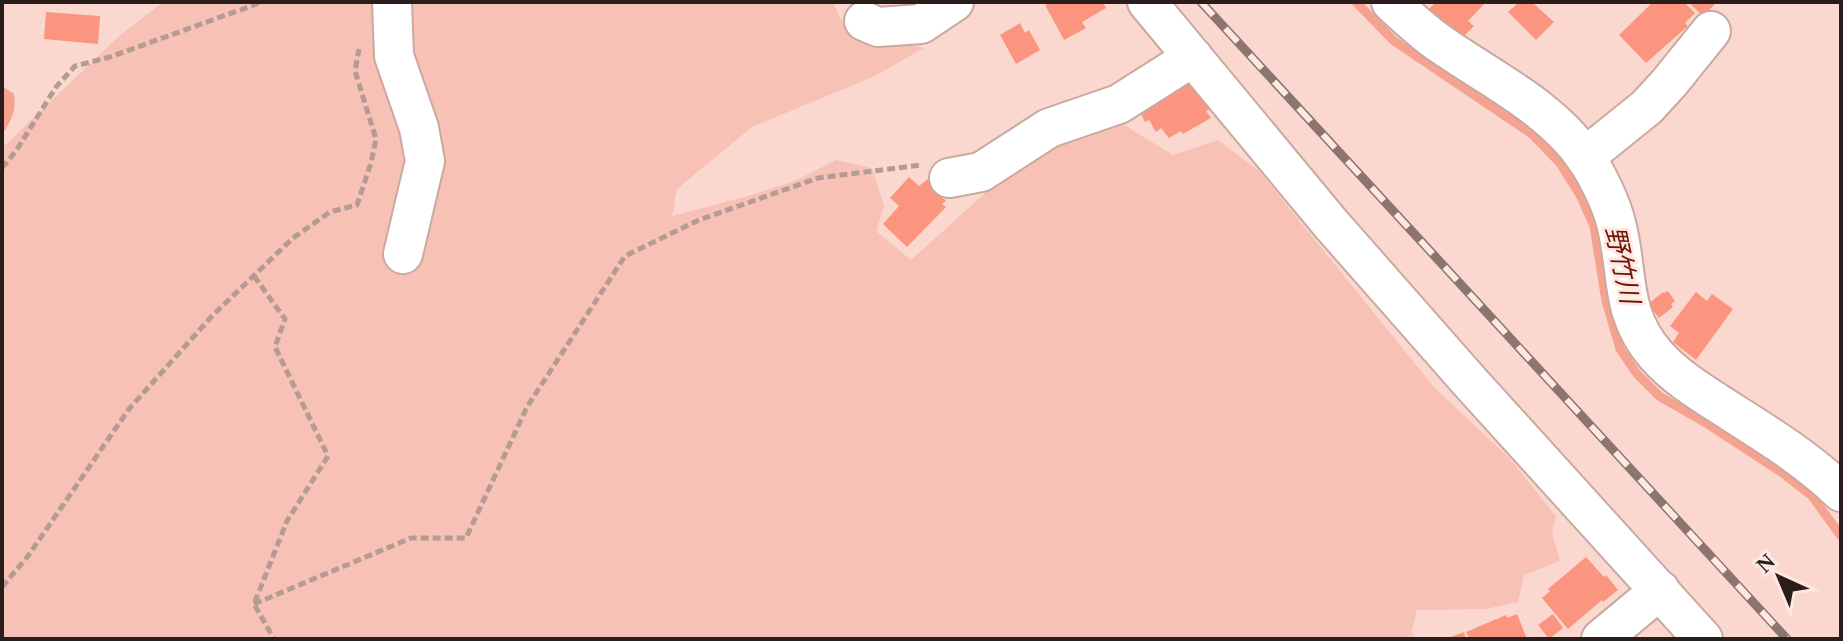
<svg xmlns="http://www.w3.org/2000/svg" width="1843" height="641" viewBox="0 0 1843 641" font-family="'Times New Roman','Noto Sans JP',serif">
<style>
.green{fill:#f7c1b5}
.water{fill:#f5a390}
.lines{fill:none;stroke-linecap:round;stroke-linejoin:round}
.stream{stroke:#f5a390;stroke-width:9}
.building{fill:#fb957f}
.minor-casing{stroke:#caa9a1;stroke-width:42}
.path{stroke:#b69b94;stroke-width:5;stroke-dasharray:8 4;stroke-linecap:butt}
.minor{stroke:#fff;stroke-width:38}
.rail-casing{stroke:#8c756f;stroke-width:9}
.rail{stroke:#fee8e3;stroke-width:6;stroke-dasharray:18;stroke-linecap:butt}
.labels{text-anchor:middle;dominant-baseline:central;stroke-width:6;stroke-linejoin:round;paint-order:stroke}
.water-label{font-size:26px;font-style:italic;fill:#711805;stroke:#fee8e3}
</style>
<rect width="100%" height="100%" fill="#fbd8cf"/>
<polygon class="green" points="163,2 833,2 843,24 924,48 873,77 752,127 677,189 672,216 752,195 795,181 836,160 872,168 884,206 876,231 911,260 1046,138 1111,117 1173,155 1218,140 1259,171 1434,387 1510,459 1556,516 1552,533 1560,561 1524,575 1518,602 1486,609 1417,610 1412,631 1415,639 2,639 2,148 118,37"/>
<path class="water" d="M 2,86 L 14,94 C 17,108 11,123 2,134 Z"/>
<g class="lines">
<polyline class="stream" points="1356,2 1394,41 1532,134 1560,163 1580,195 1594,226 1606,301 1620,349 1637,374 1659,396 1706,423 1781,472 1812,496 1841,536"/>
</g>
<g class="building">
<polygon points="1051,2 1103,2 1106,8 1082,22 1086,28 1064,40 1045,5"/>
<polygon points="1436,2 1486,2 1468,21 1474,26 1461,39 1429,9"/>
<polygon points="1519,2 1532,2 1554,22 1536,40 1508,12"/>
<polygon points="1653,2 1684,2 1695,13 1685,23 1688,26 1646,63 1619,35"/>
<polygon points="1688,2 1717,2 1703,16"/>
<polygon points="46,12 100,16 98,44 44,39"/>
<polygon points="1020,23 1025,33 1029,30 1040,50 1016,64 1000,35"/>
<polygon points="1194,79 1210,109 1206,111 1211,118 1183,134 1181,131 1169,138 1161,128 1156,132 1149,120 1145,122 1137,106"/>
<polygon points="909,177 919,186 929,178 941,190 938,194 946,201 942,204 946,207 907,247 883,224 899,206 890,198"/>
<polygon points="1668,291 1675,301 1671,304 1673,307 1659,318 1648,304 1663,292 1664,293"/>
<polygon points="1696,292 1707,301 1712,294 1733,309 1696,360 1673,342 1679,333 1670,326"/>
<polygon points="1586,557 1604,577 1606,575 1618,590 1603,602 1602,600 1568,629 1542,598 1550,591 1548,589"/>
<polygon points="1517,614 1527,639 1469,639 1466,632 1506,615 1507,618"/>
<polygon points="1553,614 1563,628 1549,639 1538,625"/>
<polygon points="1464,632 1466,639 1445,639"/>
</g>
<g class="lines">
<g class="minor-casing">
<g id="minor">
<polyline points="392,2 394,56 419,128 425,161 403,254"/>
<polyline points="1147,2 1331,224 1470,382 1703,639"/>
<path d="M 1391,2 C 1407,17 1424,33 1442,45 C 1491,79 1550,107 1585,157 C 1597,174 1611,203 1616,223 C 1629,272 1619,313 1656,355 C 1677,379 1707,396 1733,413 C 1771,437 1809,461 1841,492"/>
<polyline points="864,21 878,27 921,24 954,2"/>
<polyline points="1585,157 1647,107 1669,83 1711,31"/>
<polyline points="949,178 981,172 1049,128 1119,104 1193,57"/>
<polyline points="1601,639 1660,590"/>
</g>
</g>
<g class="path">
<polyline points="2,168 16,151 56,87 75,66 110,57 262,2"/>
<polyline points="254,276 285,319 275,347 328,456 287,521 254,604 274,639"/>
<polyline points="2,587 28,556 129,409 212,316 293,238 330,212 357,205 371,163 376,139 355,71 359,49"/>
<polyline points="254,604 411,538 466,538 527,407 625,256 699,220 818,178 921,165"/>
</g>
<use href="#minor" class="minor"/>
<g class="rail-casing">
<polyline id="rail" points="1201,2 1787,639"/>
</g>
<use href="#rail" class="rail"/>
</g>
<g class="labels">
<g class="water-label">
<text transform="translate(1622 265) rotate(78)">野竹川</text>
</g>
</g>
<rect width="1843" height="641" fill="none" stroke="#2a1d1a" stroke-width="8"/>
<g transform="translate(1779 577) rotate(316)" stroke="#fee8e3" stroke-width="6" paint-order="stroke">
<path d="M0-6L14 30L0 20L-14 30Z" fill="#2a1d1a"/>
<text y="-12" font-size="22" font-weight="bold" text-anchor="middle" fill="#2a1d1a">N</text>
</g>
</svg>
